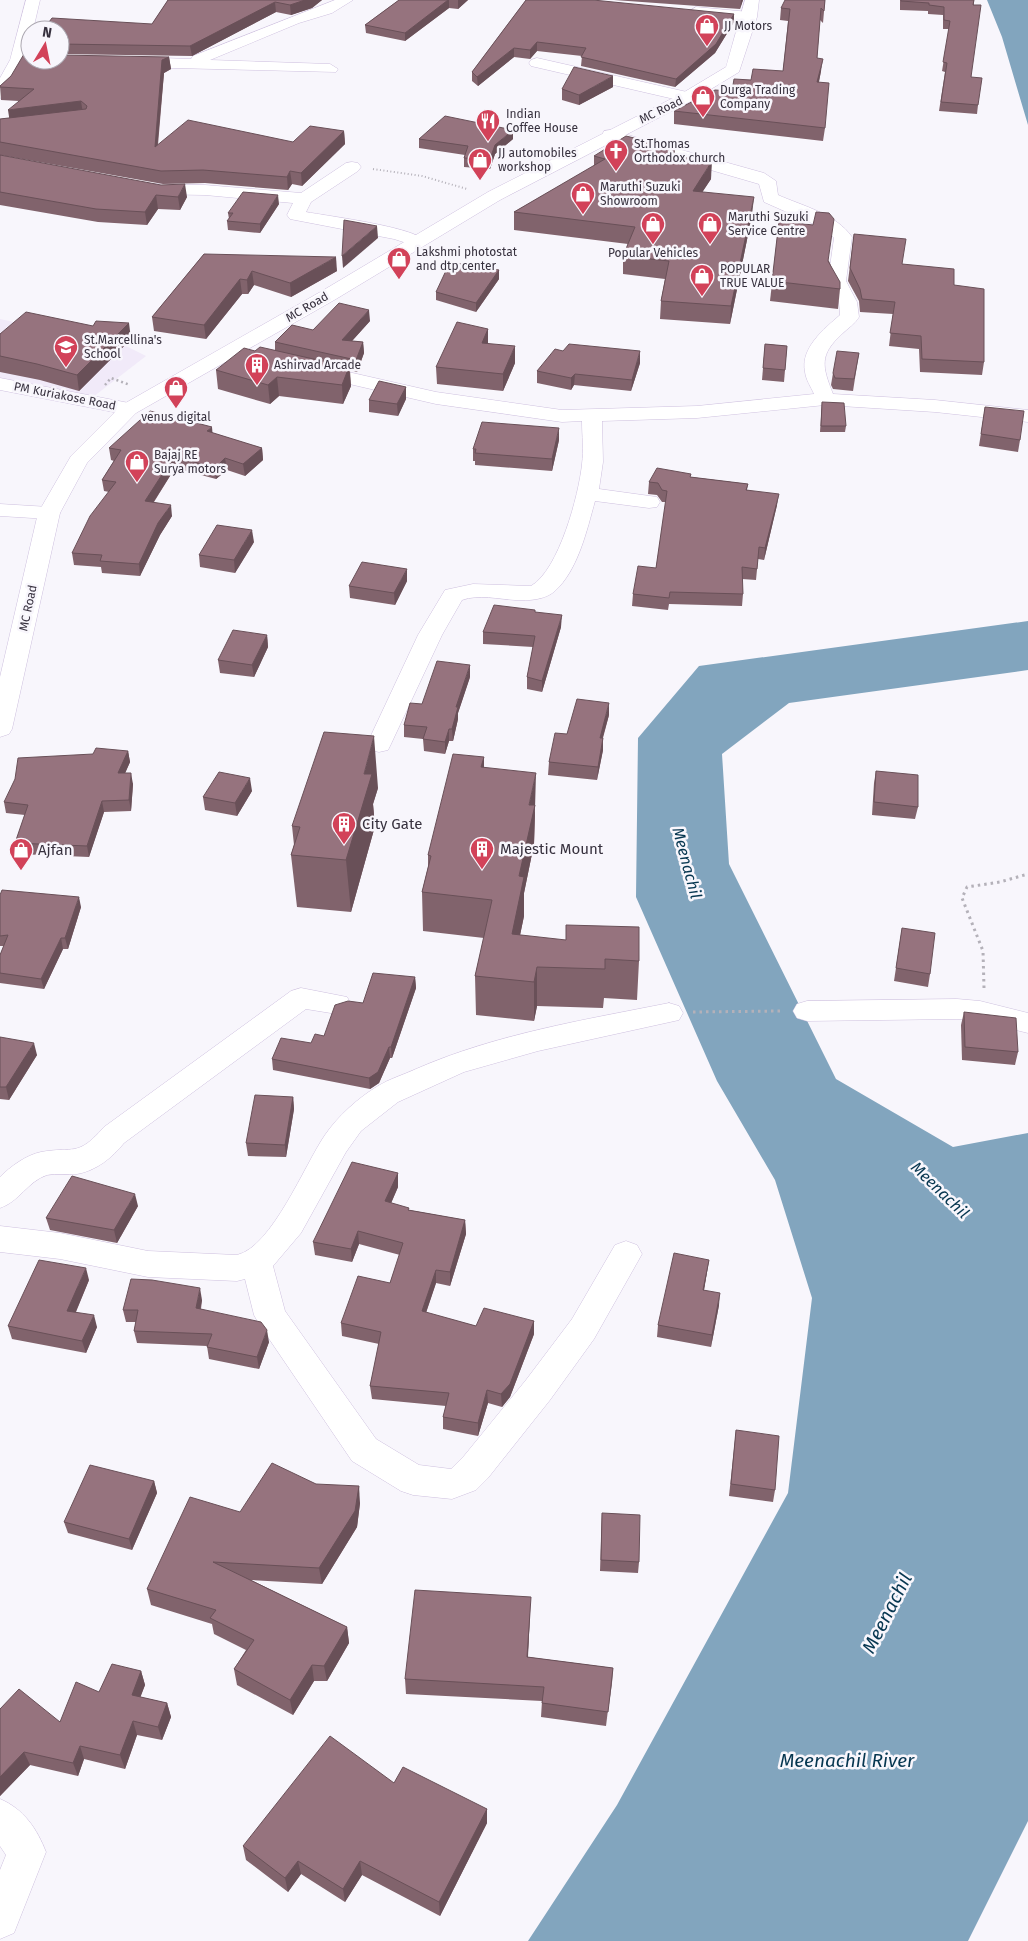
<svg xmlns="http://www.w3.org/2000/svg" width="1028" height="1941" viewBox="0 0 1028 1941" font-family="'Fira Sans',sans-serif">
<style>
.built{fill:#f1eaf9}
.water{fill:#82a5be}
.lines{fill:none;stroke-linecap:round;stroke-linejoin:round}
.street-casing{stroke:#cec0df;stroke-width:1}
.secondary-casing{stroke:#cec0df;stroke-width:1}
.primary-casing{stroke:#cec0df;stroke-width:1}
.path-far2{stroke:#b4b1b9;stroke-width:2;stroke-dasharray:1 2.5;stroke-linecap:butt}
.path-far1{stroke:#b4b1b9;stroke-width:2.5;stroke-dasharray:2 3;stroke-linecap:butt}
.path{stroke:#b4b1b9;stroke-width:3;stroke-dasharray:2.5 4;stroke-linecap:butt}
.street{fill:#fff;fill-rule:evenodd}
.secondary{fill:#fff;fill-rule:evenodd}
.primary{fill:#fff;fill-rule:evenodd}
.wall{fill:#81636c}
.shaded-wall{fill:#695058}
.building{fill:#96737e;stroke:#695058}
.labels{text-anchor:middle;dominant-baseline:central;stroke-width:5;stroke-linejoin:round;paint-order:stroke}
.far-poi-label{font-size:12px;fill:#37313e;stroke:#f8f6fc;text-anchor:start}
.far-street-label{font-size:12px;fill:#37313e;stroke:#f8f6fc}
.poi-label{font-size:15px;fill:#37313e;stroke:#f8f6fc;text-anchor:start}
.water-label{font-size:16px;font-style:italic;fill:#063650;stroke:#f8f6fc}
.near-water-label{font-size:19px;font-style:italic;fill:#063650;stroke:#f8f6fc}
</style>
<rect width="100%" height="100%" fill="#f8f6fc"/>
<polygon class="built" points="0,319 126,346 146,356 93,397 0,379"/>
<g class="water">
<polygon points="987,0 1028,0 1028,125 1002,37"/>
<polygon points="1028,621 1028,670 789,703 722,754 729,864 836,1079 953,1147 1028,1133 1028,1821 968,1941 528,1941 617,1805 788,1493 812,1298 775,1180 717,1081 636,897 638,738 699,666"/>
</g>
<g class="lines">
<g class="street-casing">
<g id="street">
<polygon points="335,0 353,0 332,13 299,23 210,60 330,64 338,69 336,72 132,67 124,62 132,57 191,59 193,56"/>
<polygon points="696,7 749,12 757,17 749,22 691,15 688,12"/>
<polygon points="537,58 687,92 695,97 687,102 531,66 529,63 531,60"/>
<path d="M 610,130 L 764,173 L 776,181 L 778,195 C 803,206 836,214 852,237 L 846,281 L 857,302 L 859,317 C 855,324 848,328 842,334 C 819,355 822,366 833,394 L 935,400 L 1028,410 L 1028,422 L 935,412 L 825,405 L 697,418 L 602,421 L 603,462 L 599,489 L 657,497 L 660,502 L 657,507 L 649,508 L 595,501 C 587,530 578,570 555,591 C 545,600 528,601 515,600 C 498,599 479,594 462,600 L 442,635 L 391,744 L 388,750 L 379,752 L 370,750 L 367,744 L 418,635 L 445,590 L 473,584 L 531,586 C 559,570 579,494 582,464 C 584,450 582,436 582,421 L 562,422 L 436,404 L 306,374 L 303,370 L 306,366 L 313,364 L 436,392 L 562,410 L 697,406 L 814,394 C 811,387 806,380 805,372 C 800,348 824,329 840,315 L 839,302 L 828,281 L 834,238 L 827,230 L 764,202 L 759,184 L 604,139 L 602,135 L 604,131 Z"/>
<path d="M 352,162 L 358,163 L 361,167 L 358,171 L 311,202 L 306,212 C 327,216 415,227 425,241 L 422,245 L 416,246 L 394,239 L 290,219 L 287,215 L 293,203 L 205,195 L 149,194 L 143,193 L 140,189 L 143,185 L 149,184 L 205,185 L 301,193 L 346,163 Z"/>
<polygon points="0,378 129,403 136,405 139,409 136,413 129,415 0,390"/>
<polygon points="0,504 49,507 57,508 60,513 57,518 49,519 0,516"/>
<path d="M 301,988 L 347,997 L 351,1004 L 347,1011 L 337,1014 L 306,1009 L 124,1143 C 113,1157 96,1171 77,1174 C 68,1175 56,1173 47,1175 C 28,1181 19,1202 0,1208 L 0,1177 C 10,1167 26,1155 41,1152 C 74,1146 77,1158 104,1127 L 291,991 Z"/>
<polygon points="957,999 980,1001 1028,1013 1028,1033 980,1021 957,1019 807,1021 797,1018 793,1011 797,1004 807,1001"/>
<path d="M 669,1003 L 679,1006 L 683,1013 L 679,1020 L 538,1051 L 464,1072 L 398,1102 L 361,1131 L 346,1152 L 301,1233 L 273,1266 L 285,1311 L 376,1439 L 419,1465 L 451,1469 L 464,1456 L 526,1380 L 572,1319 L 615,1245 L 626,1241 L 637,1245 L 642,1254 L 594,1339 L 550,1400 L 488,1478 L 476,1490 L 452,1499 L 413,1495 L 401,1491 L 352,1461 L 259,1324 L 254,1315 L 245,1279 L 237,1281 L 148,1277 L 60,1259 L 0,1252 L 0,1226 L 60,1233 L 148,1251 L 237,1255 C 272,1247 305,1164 325,1135 C 338,1116 358,1098 378,1086 C 389,1079 403,1075 416,1069 C 496,1034 584,1020 669,1003 Z"/>
<path d="M 0,1799 C 24,1809 37,1829 46,1852 L 14,1933 L 0,1939 L 0,1870 L 6,1855 L 0,1846 Z"/>
</g>
</g>
<g class="secondary-casing">
<path id="secondary" d="M 26,0 L 40,0 L 33,30 L 30,30 C 30,47 18,93 0,98 L 0,78 L 10,60 Z"/>
</g>
<g class="primary-casing">
<polygon id="primary" points="745,0 759,0 757,17 739,72 693,100 500,200 336,299 136,413 87,463 60,513 12,729 9,734 0,737 0,677 38,513 71,456 122,405 322,291 488,192 681,94 726,67"/>
</g>
<polyline class="path-far2" points="373,169 422,176 467,189"/>
<polyline class="path-far1" points="105,385 111,378 130,385"/>
<g class="path">
<polyline points="984,988 983,951 962,898 967,887 1000,882 1028,874"/>
<polyline points="693,1012 782,1011"/>
</g>
<use href="#street" class="street"/>
<use href="#secondary" class="secondary"/>
<use href="#primary" class="primary"/>
</g>
<g class="wall">
<polygon points="168,0 322,0 312,8 291,15 276,12 192,56 60,54 60,30 152,24"/>
<polygon points="399,0 468,0 458,9 449,8 405,41 366,33 365,25"/>
<polygon points="526,0 734,22 715,53 675,87 581,66 582,56 537,51 530,59 514,57 478,86 472,81 472,72"/>
<polygon points="614,0 743,0 740,9"/>
<polygon points="825,0 823,23 820,20 817,58 821,71 819,82 825,128 823,141 674,124 674,111 732,91 751,80 783,71 788,21 780,20 781,8"/>
<polygon points="900,0 974,0 971,77 978,105 977,114 939,111 945,72 942,71 949,29 943,29 943,15 928,14 928,11 900,10"/>
<polygon points="169,57 171,69 164,73 158,145 293,142 344,131 345,144 302,186 292,184 288,190 205,183 163,184 0,155 0,119 9,118 19,101 1,100 0,86 30,60"/>
<polygon points="613,87 579,105 562,100 562,89"/>
<polygon points="419,139 513,139 495,154 490,169 464,167 464,158 465,155 419,148"/>
<polygon points="0,155 187,197 180,210 158,209 147,225 98,222 0,205"/>
<polygon points="674,155 711,179 702,192 752,215 730,324 660,319 661,301 665,279 623,274 623,256 628,244 514,230 514,212 594,166 594,156"/>
<polygon points="279,204 260,233 228,230 227,221 229,219 228,213"/>
<polygon points="779,221 829,261 840,289 838,309 770,301"/>
<polygon points="854,234 902,264 954,285 984,362 982,375 920,372 919,349 889,346 893,314 860,312 859,301 848,281"/>
<polygon points="204,254 337,271 291,297 254,285 248,294 242,294 206,339 154,331 152,317"/>
<polygon points="499,270 499,279 476,312 436,300 436,292"/>
<polygon points="370,321 352,341 363,342 364,353 357,372 350,370 351,386 343,404 279,396 270,404 218,389 216,370 255,351 275,350 275,342 313,330"/>
<polygon points="488,329 488,343 515,363 503,391 437,384 436,367"/>
<polygon points="0,334 131,339 79,391 40,380 0,372"/>
<polygon points="765,344 787,346 784,382 762,380"/>
<polygon points="563,351 640,363 631,391 574,385 571,390 537,383 537,371"/>
<polygon points="859,353 853,391 833,389 831,385 833,373"/>
<polygon points="406,387 406,399 398,416 369,412 369,400"/>
<polygon points="822,402 846,426 845,432 820,432"/>
<polygon points="985,407 1020,440 1018,452 979,446"/>
<polygon points="213,433 262,448 263,460 245,476 227,470 216,479 175,468 154,502 172,516 160,535 140,576 102,573 101,567 74,565 72,553 109,492 104,491 102,480 114,461 111,460 109,448"/>
<polygon points="559,440 552,471 475,465 475,461 473,461 473,449"/>
<polygon points="691,477 748,484 747,490 777,505 764,560 758,559 756,580 742,579 743,594 742,606 669,604 668,610 632,606 633,594 656,568 666,502 662,502 657,495 648,494 649,482"/>
<polygon points="254,542 235,573 200,567 199,555"/>
<polygon points="407,581 395,605 350,598 349,586"/>
<polygon points="535,610 535,612 561,627 542,692 527,689 527,677 533,647 483,644 483,632"/>
<polygon points="267,635 268,647 254,677 220,673 218,660"/>
<polygon points="470,677 458,713 458,719 453,741 449,741 445,754 424,751 423,739 404,737 404,725 422,704"/>
<polygon points="609,715 603,738 603,750 597,780 548,775 549,762 567,734"/>
<polygon points="128,751 130,762 125,773 133,784 131,811 104,812 89,857 18,854 15,843 25,815 6,813 4,802 93,754"/>
<polygon points="484,757 484,767 535,812 535,816 534,844 524,893 524,916 520,935 639,961 637,1000 604,998 603,1008 537,1006 534,1021 476,1015 475,976 484,938 423,931 422,892 428,867 428,855"/>
<polygon points="876,771 918,807 915,819 872,815 874,783"/>
<polygon points="378,788 373,804 375,826 351,912 297,907 291,855 294,845 292,826"/>
<polygon points="252,791 237,816 205,810 203,797"/>
<polygon points="0,895 81,907 68,949 63,949 44,989 0,983 0,955 4,946 0,946"/>
<polygon points="902,928 930,974 928,987 894,981"/>
<polygon points="415,977 416,988 392,1058 390,1058 379,1083 370,1089 273,1070 272,1059 311,1043 324,1036 363,1003"/>
<polygon points="964,1012 1018,1052 1015,1065 962,1060 961,1025"/>
<polygon points="0,1037 37,1055 9,1100 0,1099"/>
<polygon points="293,1097 294,1109 286,1157 248,1156 246,1143"/>
<polygon points="398,1173 398,1187 391,1203 409,1210 465,1220 466,1234 450,1286 436,1283 426,1313 476,1326 534,1321 534,1334 510,1397 502,1407 488,1403 478,1436 443,1429 443,1417 446,1406 372,1399 370,1386 379,1344 342,1336 341,1323 390,1283 400,1255 359,1244 352,1262 315,1255 313,1242"/>
<polygon points="138,1206 117,1243 50,1230 46,1218"/>
<polygon points="709,1260 704,1290 719,1305 711,1347 657,1337 658,1325"/>
<polygon points="89,1280 76,1312 97,1327 86,1353 12,1339 8,1326"/>
<polygon points="202,1300 201,1309 269,1342 259,1369 209,1359 207,1346 137,1343 134,1331 136,1322 126,1322 123,1310"/>
<polygon points="736,1430 775,1490 773,1502 729,1496"/>
<polygon points="154,1481 157,1493 132,1550 68,1533 64,1522"/>
<polygon points="316,1484 360,1503 357,1527 322,1584 251,1580 347,1627 349,1643 327,1681 314,1681 293,1715 237,1685 234,1669 246,1650 214,1634 212,1624 151,1605 147,1589 240,1512"/>
<polygon points="602,1513 639,1562 638,1573 600,1571"/>
<polygon points="530,1613 528,1657 613,1668 606,1726 541,1717 542,1701 406,1694 405,1679"/>
<polygon points="141,1671 145,1685 140,1697 167,1703 171,1717 162,1740 137,1735 125,1769 84,1759 78,1776 30,1765 0,1796 0,1709 60,1722 99,1692"/>
<polygon points="394,1783 487,1809 487,1823 440,1916 362,1875 345,1902 301,1874 288,1892 246,1860 243,1846"/>
</g>
<g class="shaded-wall">
<polygon points="305,0 322,0 312,8 291,15 290,5"/>
<polygon points="448,0 449,0 449,8 405,41 405,33"/>
<polygon points="458,0 468,0 458,9"/>
<polygon points="741,0 743,0 740,9"/>
<polygon points="275,2 276,12 192,56 190,46"/>
<polygon points="734,14 734,22 715,53 675,87 676,79"/>
<polygon points="537,42 537,51 530,59 530,50"/>
<polygon points="514,48 514,57 478,86 477,77"/>
<polygon points="169,57 171,69 164,73 156,160 155,147 162,60"/>
<polygon points="823,59 821,71 816,95 817,82"/>
<polygon points="613,76 613,87 579,105 579,95"/>
<polygon points="81,101 83,114 10,123 8,110"/>
<polygon points="513,130 513,139 495,154 490,169 490,159 495,145"/>
<polygon points="344,131 345,144 302,186 301,173"/>
<polygon points="675,148 674,165 665,154"/>
<polygon points="712,161 711,179 692,208 693,191"/>
<polygon points="290,171 292,184 288,190 287,177"/>
<polygon points="185,184 187,197 180,210 178,197"/>
<polygon points="156,195 158,209 147,225 145,212"/>
<polygon points="278,195 279,204 260,233 260,224"/>
<polygon points="754,197 752,215 730,324 731,306"/>
<polygon points="377,226 378,238 343,268 342,256"/>
<polygon points="336,257 337,271 291,297 290,283"/>
<polygon points="499,270 499,279 476,312 476,303"/>
<polygon points="252,271 254,285 248,294 247,280"/>
<polygon points="240,279 242,294 206,339 204,325"/>
<polygon points="369,310 370,321 342,352 342,340"/>
<polygon points="129,323 131,339 79,391 77,375"/>
<polygon points="488,329 488,346 482,343"/>
<polygon points="363,342 364,353 357,372 356,360"/>
<polygon points="515,346 515,363 503,391 503,374"/>
<polygon points="640,351 640,363 631,391 632,380"/>
<polygon points="349,367 351,386 343,404 342,385"/>
<polygon points="575,374 574,385 571,390 571,378"/>
<polygon points="277,377 279,396 270,404 268,385"/>
<polygon points="406,387 406,399 398,416 397,404"/>
<polygon points="212,427 213,439 207,431"/>
<polygon points="559,428 559,440 552,471 552,459"/>
<polygon points="262,448 263,460 245,476 243,464"/>
<polygon points="174,456 175,468 147,512 145,501"/>
<polygon points="225,458 227,470 216,479 215,468"/>
<polygon points="779,494 777,505 764,560 765,548"/>
<polygon points="171,505 172,516 160,535 140,576 139,564 158,523"/>
<polygon points="252,530 254,542 235,573 234,560"/>
<polygon points="407,569 407,581 395,605 394,593"/>
<polygon points="562,615 561,627 542,692 542,681"/>
<polygon points="267,635 268,647 254,677 252,665"/>
<polygon points="470,665 470,677 458,713 458,719 453,741 452,729 456,707"/>
<polygon points="609,703 609,715 599,750 600,738"/>
<polygon points="449,729 449,741 445,754 445,742"/>
<polygon points="374,736 378,788 373,804 375,826 351,912 346,860 364,774"/>
<polygon points="603,738 603,750 597,780 598,767"/>
<polygon points="128,751 130,762 120,785 118,773"/>
<polygon points="484,757 484,796 481,767"/>
<polygon points="131,773 133,784 131,811 129,800"/>
<polygon points="536,773 534,844 524,893 524,916 512,974 512,934 529,805"/>
<polygon points="250,778 252,791 237,816 235,803"/>
<polygon points="102,801 104,812 89,857 87,846"/>
<polygon points="79,897 81,907 68,949 65,938"/>
<polygon points="61,938 63,949 44,989 41,979"/>
<polygon points="537,967 537,1006 534,1021 534,982"/>
<polygon points="415,977 416,988 392,1058 391,1047"/>
<polygon points="34,1043 37,1055 9,1100 6,1087"/>
<polygon points="389,1047 390,1058 379,1083 370,1089 369,1078"/>
<polygon points="293,1097 294,1109 286,1157 285,1145"/>
<polygon points="398,1173 398,1187 386,1215 385,1201"/>
<polygon points="135,1194 138,1206 117,1243 114,1230"/>
<polygon points="465,1220 466,1234 450,1286 450,1272"/>
<polygon points="358,1231 359,1244 352,1262 351,1249"/>
<polygon points="709,1260 702,1302 703,1290"/>
<polygon points="86,1268 89,1280 71,1323 67,1311"/>
<polygon points="436,1270 436,1283 422,1324 422,1311"/>
<polygon points="200,1288 202,1300 198,1320 196,1308"/>
<polygon points="720,1293 719,1305 711,1347 712,1335"/>
<polygon points="94,1315 97,1327 86,1353 82,1341"/>
<polygon points="534,1321 534,1334 510,1397 502,1407 501,1394"/>
<polygon points="267,1330 269,1342 259,1369 257,1357"/>
<polygon points="487,1390 488,1403 478,1436 478,1423"/>
<polygon points="154,1481 157,1493 132,1550 129,1539"/>
<polygon points="359,1486 360,1503 357,1527 322,1584 319,1568"/>
<polygon points="531,1597 530,1613 527,1672 527,1657"/>
<polygon points="347,1627 349,1643 327,1681 324,1666"/>
<polygon points="312,1665 314,1681 293,1715 290,1700"/>
<polygon points="613,1668 612,1683 606,1726 608,1712"/>
<polygon points="141,1671 145,1685 136,1709 132,1695"/>
<polygon points="167,1703 171,1717 162,1740 158,1727"/>
<polygon points="133,1721 137,1735 125,1769 120,1755"/>
<polygon points="80,1746 84,1759 78,1776 73,1763"/>
<polygon points="24,1752 30,1765 0,1796 0,1777"/>
<polygon points="487,1809 487,1823 440,1916 439,1902"/>
<polygon points="298,1861 301,1874 288,1892 285,1878"/>
<polygon points="360,1861 362,1875 345,1902 343,1889"/>
</g>
<g class="building">
<polygon points="168,0 305,0 290,5 275,2 190,46 60,44 60,30 43,30 52,18 152,24"/>
<polygon points="399,0 448,0 405,33 365,25"/>
<polygon points="526,0 593,0 734,14 716,44 676,79 581,57 586,48 537,42 530,50 514,48 477,77 472,72"/>
<polygon points="785,0 825,0 824,11 821,8 817,58 823,59 817,82 829,83 825,128 674,111 715,90 732,91 734,79 751,80 753,69 783,71 790,9 781,8"/>
<polygon points="901,0 974,0 973,5 981,5 971,77 982,78 978,105 941,102 947,63 943,62 950,21 944,20 944,7 929,5 929,3 901,1"/>
<polygon points="27,49 30,51 30,60 60,60 60,55 169,57 162,60 155,147 188,120 293,142 310,126 344,131 301,173 290,171 287,177 203,170 161,171 0,142 0,119 86,109 87,106 81,101 8,110 34,89 0,87 0,86 11,76"/>
<polygon points="574,67 613,76 579,95 562,89"/>
<polygon points="445,116 513,130 495,145 490,159 464,158 468,146 419,139"/>
<polygon points="626,136 675,148 665,154 712,161 693,191 754,197 731,306 661,301 669,261 623,256 635,227 514,212 605,159 594,156"/>
<polygon points="0,155 161,185 185,184 178,197 156,195 145,212 96,209 0,192"/>
<polygon points="243,192 278,195 260,224 227,221 233,213 228,213"/>
<polygon points="816,212 829,213 834,219 828,261 840,282 840,289 772,281 779,221 813,225"/>
<polygon points="344,220 377,226 342,256"/>
<polygon points="854,234 906,239 902,264 954,269 954,285 984,289 984,362 922,359 921,336 890,333 895,302 862,299 860,289 850,268"/>
<polygon points="204,254 336,257 290,283 252,271 247,280 240,279 204,325 152,317"/>
<polygon points="450,262 499,270 476,303 436,292"/>
<polygon points="339,303 369,310 342,340 363,342 356,360 275,342 292,325 313,330"/>
<polygon points="26,312 93,326 96,321 129,323 77,375 37,364 0,356 0,334"/>
<polygon points="457,322 488,329 482,343 515,346 503,374 436,367"/>
<polygon points="569,344 640,351 632,380 575,374 571,378 537,371 555,349 563,351"/>
<polygon points="765,344 787,346 785,370 763,368"/>
<polygon points="260,347 349,367 342,385 277,377 268,385 216,370 244,348 255,351"/>
<polygon points="837,351 859,353 854,379 835,378 833,373"/>
<polygon points="379,381 406,387 397,404 369,400"/>
<polygon points="822,402 844,403 846,426 821,426"/>
<polygon points="985,407 1024,411 1020,440 981,434"/>
<polygon points="150,411 212,427 207,431 262,448 243,464 225,458 215,468 174,456 145,501 171,505 158,523 139,564 100,561 102,555 72,553 90,516 116,482 102,480 121,450 109,448"/>
<polygon points="482,422 559,428 552,459 475,453 476,449 473,449"/>
<polygon points="657,468 691,474 690,477 748,484 746,490 779,494 765,548 759,547 757,569 742,567 743,594 670,592 669,598 633,594 638,566 656,568 667,491 662,490 658,483 649,482"/>
<polygon points="217,525 252,530 234,560 199,555"/>
<polygon points="362,562 407,569 394,593 349,586"/>
<polygon points="494,605 535,610 535,612 562,615 542,681 527,677 535,636 483,632"/>
<polygon points="233,630 267,635 252,665 218,660"/>
<polygon points="437,661 470,665 456,707 458,707 452,729 449,729 445,742 423,739 427,727 404,725 410,703 422,704"/>
<polygon points="577,699 609,703 600,738 603,738 598,767 549,762 555,733 567,734"/>
<polygon points="324,732 374,736 364,774 372,774 346,860 291,855 300,827 292,826"/>
<polygon points="96,748 128,751 118,773 131,773 129,800 102,801 87,846 15,843 28,805 4,802 15,779 18,758 93,754"/>
<polygon points="453,754 484,757 481,767 536,773 529,805 535,805 519,876 524,877 512,934 566,940 566,925 639,927 639,961 605,959 605,969 537,967 534,982 475,976 492,900 422,892 431,856 428,855"/>
<polygon points="876,771 918,775 918,807 874,802"/>
<polygon points="219,772 250,778 235,803 203,797"/>
<polygon points="2,890 79,897 65,938 61,938 41,979 0,973 0,955 8,935 0,936 0,895"/>
<polygon points="902,928 935,933 930,974 896,968"/>
<polygon points="373,973 415,977 391,1047 389,1047 378,1072 369,1078 272,1059 281,1038 311,1043 315,1034 324,1036 335,1005 348,1001 363,1003"/>
<polygon points="964,1012 1016,1018 1018,1052 965,1047"/>
<polygon points="0,1037 34,1043 6,1087 0,1087"/>
<polygon points="255,1095 293,1097 285,1145 246,1143"/>
<polygon points="352,1162 398,1173 385,1201 409,1208 408,1210 465,1220 450,1272 436,1270 422,1311 476,1326 484,1308 534,1321 510,1384 501,1394 487,1390 478,1423 443,1417 449,1393 370,1386 381,1332 341,1323 358,1276 390,1283 403,1243 358,1231 351,1249 313,1242"/>
<polygon points="72,1176 135,1194 114,1230 46,1218"/>
<polygon points="674,1253 709,1260 703,1290 720,1293 712,1335 658,1325"/>
<polygon points="39,1260 86,1268 67,1311 94,1315 82,1341 8,1326"/>
<polygon points="131,1279 152,1280 200,1288 196,1308 261,1322 267,1330 257,1357 207,1347 212,1334 134,1331 138,1310 123,1310"/>
<polygon points="736,1430 779,1436 775,1490 731,1484"/>
<polygon points="272,1463 316,1484 359,1486 355,1511 319,1568 213,1562 347,1627 324,1666 312,1665 290,1700 234,1669 254,1640 210,1618 216,1610 147,1589 190,1497 240,1512"/>
<polygon points="90,1465 154,1481 129,1539 64,1522"/>
<polygon points="602,1513 640,1515 639,1562 601,1560"/>
<polygon points="415,1590 531,1597 527,1657 613,1668 608,1712 542,1703 544,1687 405,1679"/>
<polygon points="112,1664 141,1671 132,1695 167,1703 158,1727 133,1721 120,1755 80,1746 73,1763 24,1752 0,1777 0,1709 19,1689 60,1722 76,1682 99,1692"/>
<polygon points="330,1736 394,1783 403,1767 487,1809 439,1902 360,1861 343,1889 298,1861 285,1878 243,1846"/>
</g>
<defs>
<g id="shop-pin" transform="scale(1.25)"><path d="M0 17L-7.5 6A9.5 9.5 0 1 1 7.5 6Z" fill="#d24259" stroke="#f8f6fc"/><path d="M-5-2.5h2.3a2.7 3.5 0 0 1 5.4 0H5L5.5 6h-11ZM-1.5-2.5h3a1.5 2.3 0 0 0-3 0Z" fill="#fff"/></g>
<g id="restaurant-pin" transform="scale(1.25)"><path d="M0 17L-7.5 6A9.5 9.5 0 1 1 7.5 6Z" fill="#d24259" stroke="#f8f6fc"/><path d="M-5-6h1v4h1v-4h1v4h1v-4h1v5L-1.5 .5V6h-2V.5L-5-1ZM5-6V6H3V1.5H1.5Q1.5-4 5-6Z" fill="#fff"/></g>
<g id="church-pin" transform="scale(1.25)"><path d="M0 17L-7.5 6A9.5 9.5 0 1 1 7.5 6Z" fill="#d24259" stroke="#f8f6fc"/><path d="M-1.2-6h2.4v3.5h3.3v2.4h-3.3V6h-2.4V-.1h-3.3v-2.4h3.3Z" fill="#fff"/></g>
<g id="school-pin" transform="scale(1.25)"><path d="M0 17L-7.5 6A9.5 9.5 0 1 1 7.5 6Z" fill="#d24259" stroke="#f8f6fc"/><path d="M0-5L7-2L0 1L-7-2ZM-4 1L0 2.5L4 1V4Q0 6-4 4Z" fill="#fff"/></g>
<g id="building-pin" transform="scale(1.25)"><path d="M0 17L-7.5 6A9.5 9.5 0 1 1 7.5 6Z" fill="#d24259" stroke="#f8f6fc"/><path d="M-4-6H4V6H1V3H-1V6H-4ZM-2.5-4.3h1.7v1.8h-1.7ZM.8-4.3h1.7v1.8H.8ZM-2.5-1h1.7V.8h-1.7ZM.8-1h1.7V.8H.8Z" fill="#fff"/></g>
</defs>
<g fill-rule="evenodd">
<use href="#shop-pin" x="707" y="26"/>
<use href="#shop-pin" x="703" y="97"/>
<use href="#restaurant-pin" x="488" y="121"/>
<use href="#church-pin" x="616" y="151"/>
<use href="#shop-pin" x="480" y="160"/>
<use href="#shop-pin" x="583" y="194"/>
<use href="#shop-pin" x="653" y="224"/>
<use href="#shop-pin" x="710" y="224"/>
<use href="#shop-pin" x="399" y="259"/>
<use href="#shop-pin" x="702" y="276"/>
<use href="#school-pin" x="66" y="347"/>
<use href="#building-pin" x="257" y="365"/>
<use href="#shop-pin" x="176" y="388"/>
<use href="#shop-pin" x="137" y="462"/>
<use href="#building-pin" x="344" y="824"/>
<use href="#building-pin" x="482" y="849"/>
<use href="#shop-pin" x="21" y="850"/>
</g>
<g class="labels">
<g class="far-poi-label">
<text x="724" y="26">JJ Motors</text>
<text x="720" y="90">Durga Trading<tspan x="720" dy="14">Company</tspan></text>
<text x="506" y="114">Indian<tspan x="506" dy="14">Coffee House</tspan></text>
<text x="634" y="144">St.Thomas<tspan x="634" dy="14">Orthodox church</tspan></text>
<text x="498" y="153">JJ automobiles<tspan x="498" dy="14">workshop</tspan></text>
<text x="600" y="187">Maruthi Suzuki<tspan x="600" dy="14">Showroom</tspan></text>
<text x="728" y="217">Maruthi Suzuki<tspan x="728" dy="14">Service Centre</tspan></text>
<text x="416" y="252">Lakshmi photostat<tspan x="416" dy="14">and dtp center</tspan></text>
<text x="653" y="253" text-anchor="middle">Popular Vehicles</text>
<text x="720" y="269">POPULAR<tspan x="720" dy="14">TRUE VALUE</tspan></text>
<text x="84" y="340">St.Marcellina's<tspan x="84" dy="14">School</tspan></text>
<text x="274" y="365">Ashirvad Arcade</text>
<text x="176" y="417" text-anchor="middle">venus digital</text>
<text x="154" y="455">Bajaj RE<tspan x="154" dy="14">Surya motors</tspan></text>
</g>
<g class="far-street-label">
<text transform="translate(661 110) rotate(-26)">MC Road</text>
<text transform="translate(307 307) rotate(-30)">MC Road</text>
<text transform="translate(65 396) rotate(11)">PM Kuriakose Road</text>
<text transform="translate(28 608) rotate(-78)">MC Road</text>
</g>
<g class="poi-label">
<text x="362" y="824">City Gate</text>
<text x="500" y="849">Majestic Mount</text>
<text x="38" y="850">Ajfan</text>
</g>
<g class="water-label">
<text transform="translate(687 863) rotate(75)">Meenachil</text>
<text transform="translate(940 1190) rotate(44)">Meenachil</text>
</g>
<g class="near-water-label">
<text transform="translate(887 1613) rotate(-63)">Meenachil</text>
<text x="847" y="1760">Meenachil River</text>
</g>
</g>
<g transform="translate(45 45) rotate(10)"><circle r="24" fill="#f8f6fc" stroke="#aba7b0"/>
<path d="M0-4L9 19L0 12L-9 19Z" fill="#d24259"/>
<text y="-8" font-size="14" font-weight="bold" text-anchor="middle" fill="#37313e">N</text>
</g>
</svg>
